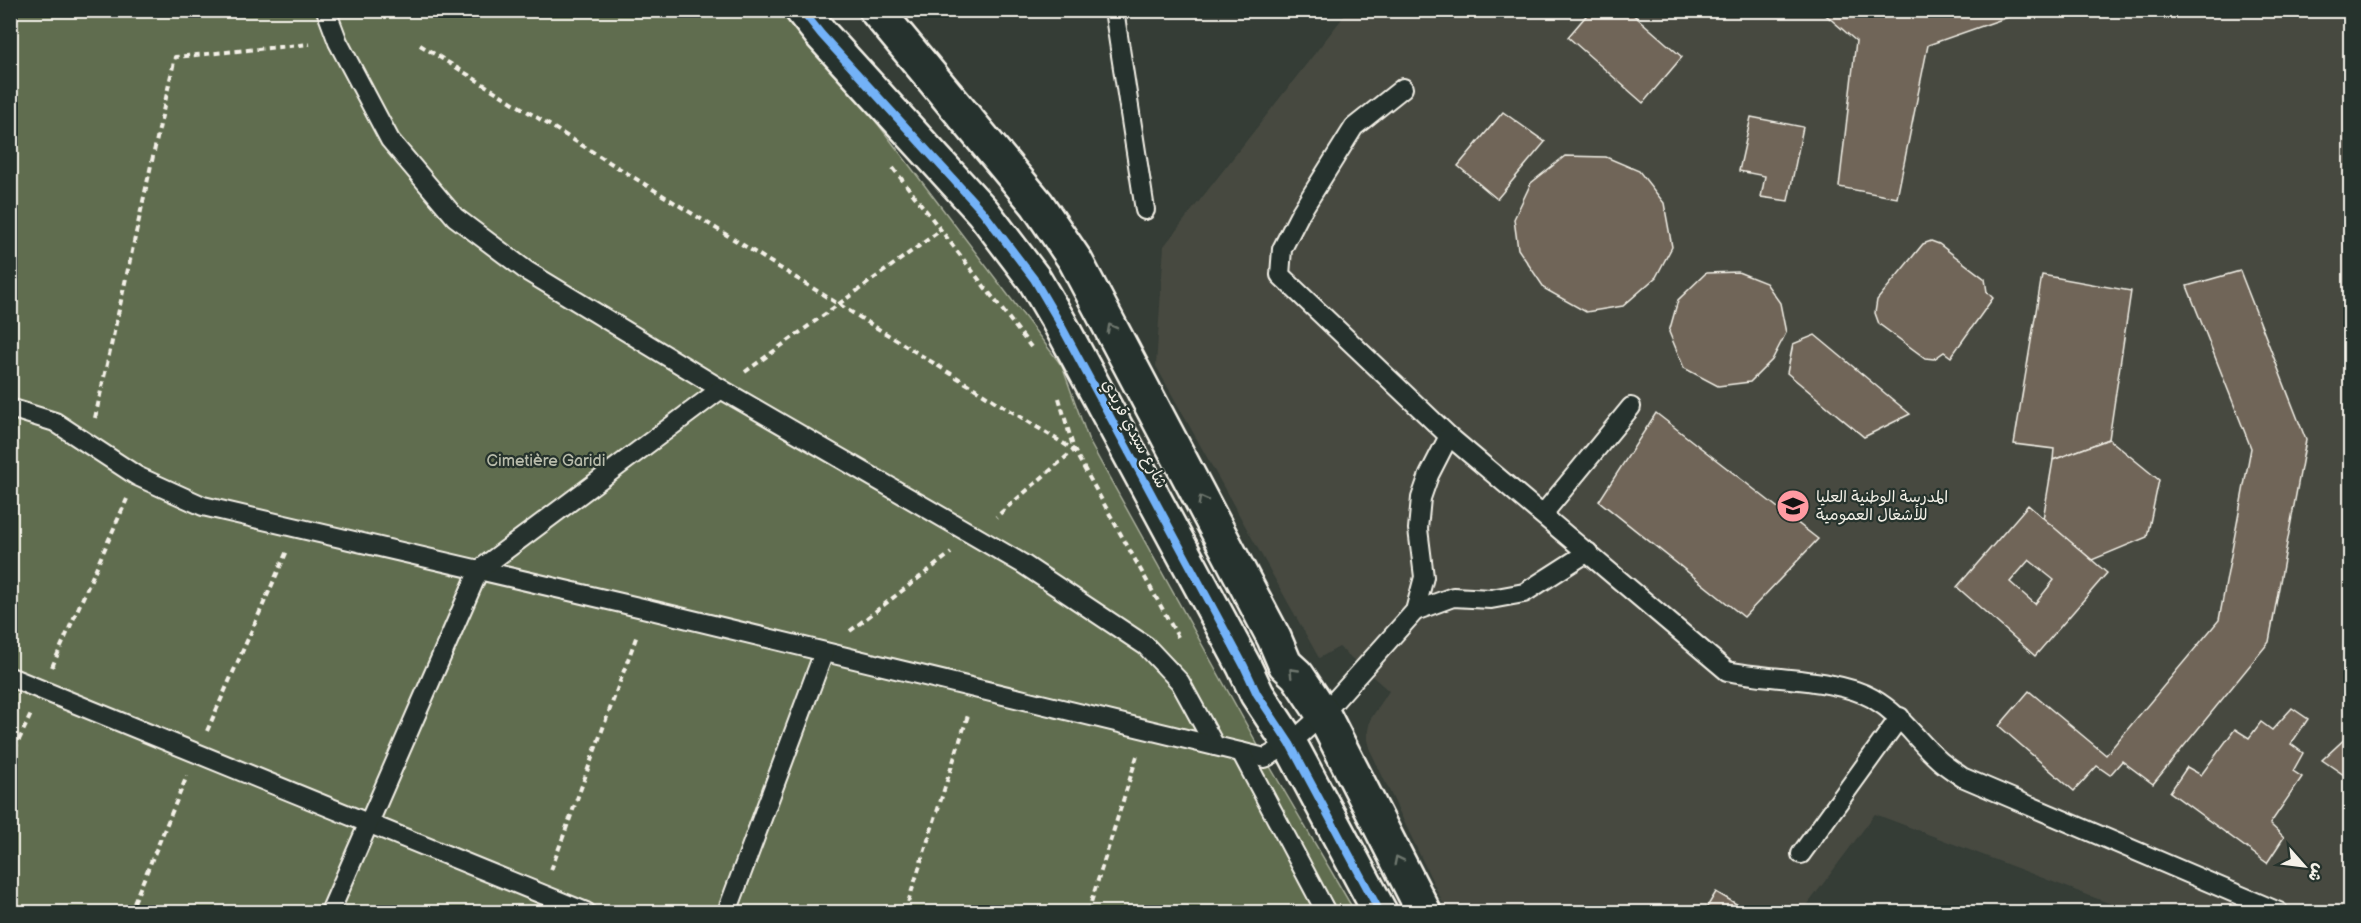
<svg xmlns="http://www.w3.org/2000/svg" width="2361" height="923" viewBox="0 0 2361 923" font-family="'Balsamiq Sans','Playpen Sans Arabic',sans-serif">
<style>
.built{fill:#464940}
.green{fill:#606d4f;stroke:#aaaf9c;stroke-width:1.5}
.building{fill:#6f6558;stroke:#f4f1e8;stroke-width:1.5;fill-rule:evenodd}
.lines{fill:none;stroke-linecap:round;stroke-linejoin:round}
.service-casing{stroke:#f4f1e8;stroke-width:22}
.tertiary-casing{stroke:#f4f1e8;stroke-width:38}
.path{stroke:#f4f1e8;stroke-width:4;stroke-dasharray:6 4.5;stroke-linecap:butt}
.service{stroke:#26332d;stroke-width:18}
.tertiary{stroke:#26332d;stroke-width:33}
.cycleway-casing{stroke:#26332d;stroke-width:11}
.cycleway{stroke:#73b2f8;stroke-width:8}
.oneway{stroke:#6e766e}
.labels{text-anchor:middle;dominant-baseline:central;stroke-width:4.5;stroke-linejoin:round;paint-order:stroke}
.street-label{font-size:16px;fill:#f4f1e8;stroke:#26332d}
.park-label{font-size:16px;fill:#b9bcab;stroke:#26332d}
.poi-label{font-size:16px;fill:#f4f1e8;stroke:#26332d;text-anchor:start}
</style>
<rect width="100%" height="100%" fill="#353d36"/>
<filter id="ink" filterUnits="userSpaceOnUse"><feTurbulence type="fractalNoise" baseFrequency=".0167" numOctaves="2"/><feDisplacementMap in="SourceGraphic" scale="12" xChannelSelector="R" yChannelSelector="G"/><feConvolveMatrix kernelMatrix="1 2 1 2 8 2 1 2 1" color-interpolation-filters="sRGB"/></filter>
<g filter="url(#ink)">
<polygon class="built" points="1348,11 2350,11 2350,912 2132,912 1875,814 1802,912 1447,912 1371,752 1367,736 1370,720 1389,691 1339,647 1319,658 1156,366 1164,246"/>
<polygon class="green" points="10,11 792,11 1062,366 1089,441 1265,758 1355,912 11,912"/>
<g class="building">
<polygon points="1591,10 1628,10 1682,57 1643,103 1568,37"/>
<polygon points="1820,10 2028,10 1928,45 1897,198 1839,187 1856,41"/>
<polygon points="1503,112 1545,142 1497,199 1458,166"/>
<polygon points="1751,117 1803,127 1788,201 1761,197 1765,176 1739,171"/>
<polygon points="1565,156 1606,157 1639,171 1664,203 1672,247 1656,277 1623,306 1586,312 1545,289 1518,249 1514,219 1531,183"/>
<polygon points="1931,241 1939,244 1985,279 1987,292 1993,298 1951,357 1944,352 1934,359 1925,358 1879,324 1875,313 1877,300 1923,244"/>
<polygon points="2240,271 2306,440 2269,642 2153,784 2122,761 2110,775 2097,766 2074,791 1999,726 2029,691 2106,755 2219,620 2251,448 2187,286"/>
<polygon points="1738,272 1766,283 1780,303 1786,333 1772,360 1750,382 1718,386 1684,368 1669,332 1678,300 1706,273"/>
<polygon points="2042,275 2131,291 2109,439 2053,460 2054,449 2014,444"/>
<polygon points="1815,335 1910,414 1864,437 1787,373 1793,344"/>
<polygon points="1656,413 1818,539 1744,617 1599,501"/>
<polygon points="2109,439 2159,480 2147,537 2092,560 2043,519 2053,460"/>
<path d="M 2028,505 L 2107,573 L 2035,656 L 1957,587 ZM 2029,560 L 2054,580 L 2035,604 L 2010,582 Z"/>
<polygon points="2292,708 2308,719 2291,744 2303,753 2293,771 2302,777 2270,824 2284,837 2267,863 2170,792 2187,767 2201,775 2235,729 2249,738 2261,722 2272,730"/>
<polygon points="2350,734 2350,779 2322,760"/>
<polygon points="1716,892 1750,912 1704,912"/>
<polygon points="2031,909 2031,912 1936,912 1936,910"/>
</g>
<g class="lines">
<g class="service-casing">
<g id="service">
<polyline points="326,10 338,42 390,140 455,217 527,271 721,389 1023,564 1146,646 1180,682 1215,746"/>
<polyline points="1114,10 1145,210"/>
<path d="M 1403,88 L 1354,127 L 1301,212 L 1282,249 L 1280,275 L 1449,436 L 1727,671 C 1769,680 1837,678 1872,698 C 1903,716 1915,739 1940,761 C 1947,767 1955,772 1962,777 L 2279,912"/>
<polyline points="10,408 55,422 137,476 203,506 647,609 1265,758 1290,744 1323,714 1415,611 1424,577 1418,529 1421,498 1429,475 1449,436"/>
<polyline points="1543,514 1631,407"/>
<polyline points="1415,611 1453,597 1491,599 1524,593 1588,552"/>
<polyline points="10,677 586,912"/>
<polyline points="1241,752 1326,912"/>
<polyline points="1801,854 1900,717"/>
<polyline points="330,912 479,570 721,389"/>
<polyline points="727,912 824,652"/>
</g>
</g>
<g class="tertiary-casing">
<g id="tertiary">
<polyline points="802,10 821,34 983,212 1034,279 1058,320 1244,666 1257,694 1290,744 1380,912"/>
<polyline points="876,10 1037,204 1075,260 1274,638 1285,664 1297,675 1323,714 1424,912"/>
</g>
</g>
<g class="path">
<polyline points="420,45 1074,450 996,517"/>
<polyline points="893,168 1031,347"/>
<polyline points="745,372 941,230"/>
<polyline points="1059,398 1074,450 1178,637"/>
<polyline points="95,418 175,57 310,44"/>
<polyline points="850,631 951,553"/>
<polyline points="52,667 127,499"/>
<polyline points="207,731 287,551"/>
<polyline points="10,759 32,712"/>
<polyline points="551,870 637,635"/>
<polyline points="130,912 187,776"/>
<polyline points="905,912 969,712"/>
<polyline points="1088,912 1138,753"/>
</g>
<use href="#service" class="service"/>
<use href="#tertiary" class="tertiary"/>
<g class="cycleway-casing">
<polyline id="cycleway" points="802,10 821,34 983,212 1034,279 1058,320 1244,666 1257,694 1290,744 1380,912"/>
</g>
<use href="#cycleway" class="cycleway"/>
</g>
<defs><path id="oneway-chevron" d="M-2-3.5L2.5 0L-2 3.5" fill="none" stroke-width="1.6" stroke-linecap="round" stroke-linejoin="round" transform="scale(1.5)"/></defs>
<g class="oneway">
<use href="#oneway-chevron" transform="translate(1111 328) rotate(-118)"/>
<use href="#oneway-chevron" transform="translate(1202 500) rotate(-118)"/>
<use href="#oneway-chevron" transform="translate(1293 672) rotate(-134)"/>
<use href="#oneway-chevron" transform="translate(1398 860) rotate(-117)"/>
</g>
</g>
<defs>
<g id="university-disc" transform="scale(1.725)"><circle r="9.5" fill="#ff9aa2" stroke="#26332d"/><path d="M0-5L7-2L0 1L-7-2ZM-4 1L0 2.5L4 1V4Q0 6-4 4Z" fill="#111"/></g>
</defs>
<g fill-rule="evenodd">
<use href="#university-disc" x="1793" y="506"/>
</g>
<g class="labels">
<g class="street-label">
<text transform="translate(1134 434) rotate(62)">شارع سيدي قريدي</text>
</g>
<g class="park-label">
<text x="546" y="461">Cimetière Garidi</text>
</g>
<g class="poi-label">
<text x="1816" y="497">المدرسة الوطنية العليا<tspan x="1816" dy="18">للأشغال العمومية</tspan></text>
</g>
</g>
<rect width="2361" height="923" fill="none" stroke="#26332d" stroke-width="36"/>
<rect x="18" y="18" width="2325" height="887" fill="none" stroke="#f4f1e8" stroke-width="2" filter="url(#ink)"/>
<g transform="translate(2304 866) rotate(118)" stroke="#26332d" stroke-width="4.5" paint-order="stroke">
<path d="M0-4.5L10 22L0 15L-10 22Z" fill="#f4f1e8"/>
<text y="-9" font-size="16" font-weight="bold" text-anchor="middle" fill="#f4f1e8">ش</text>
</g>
</svg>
